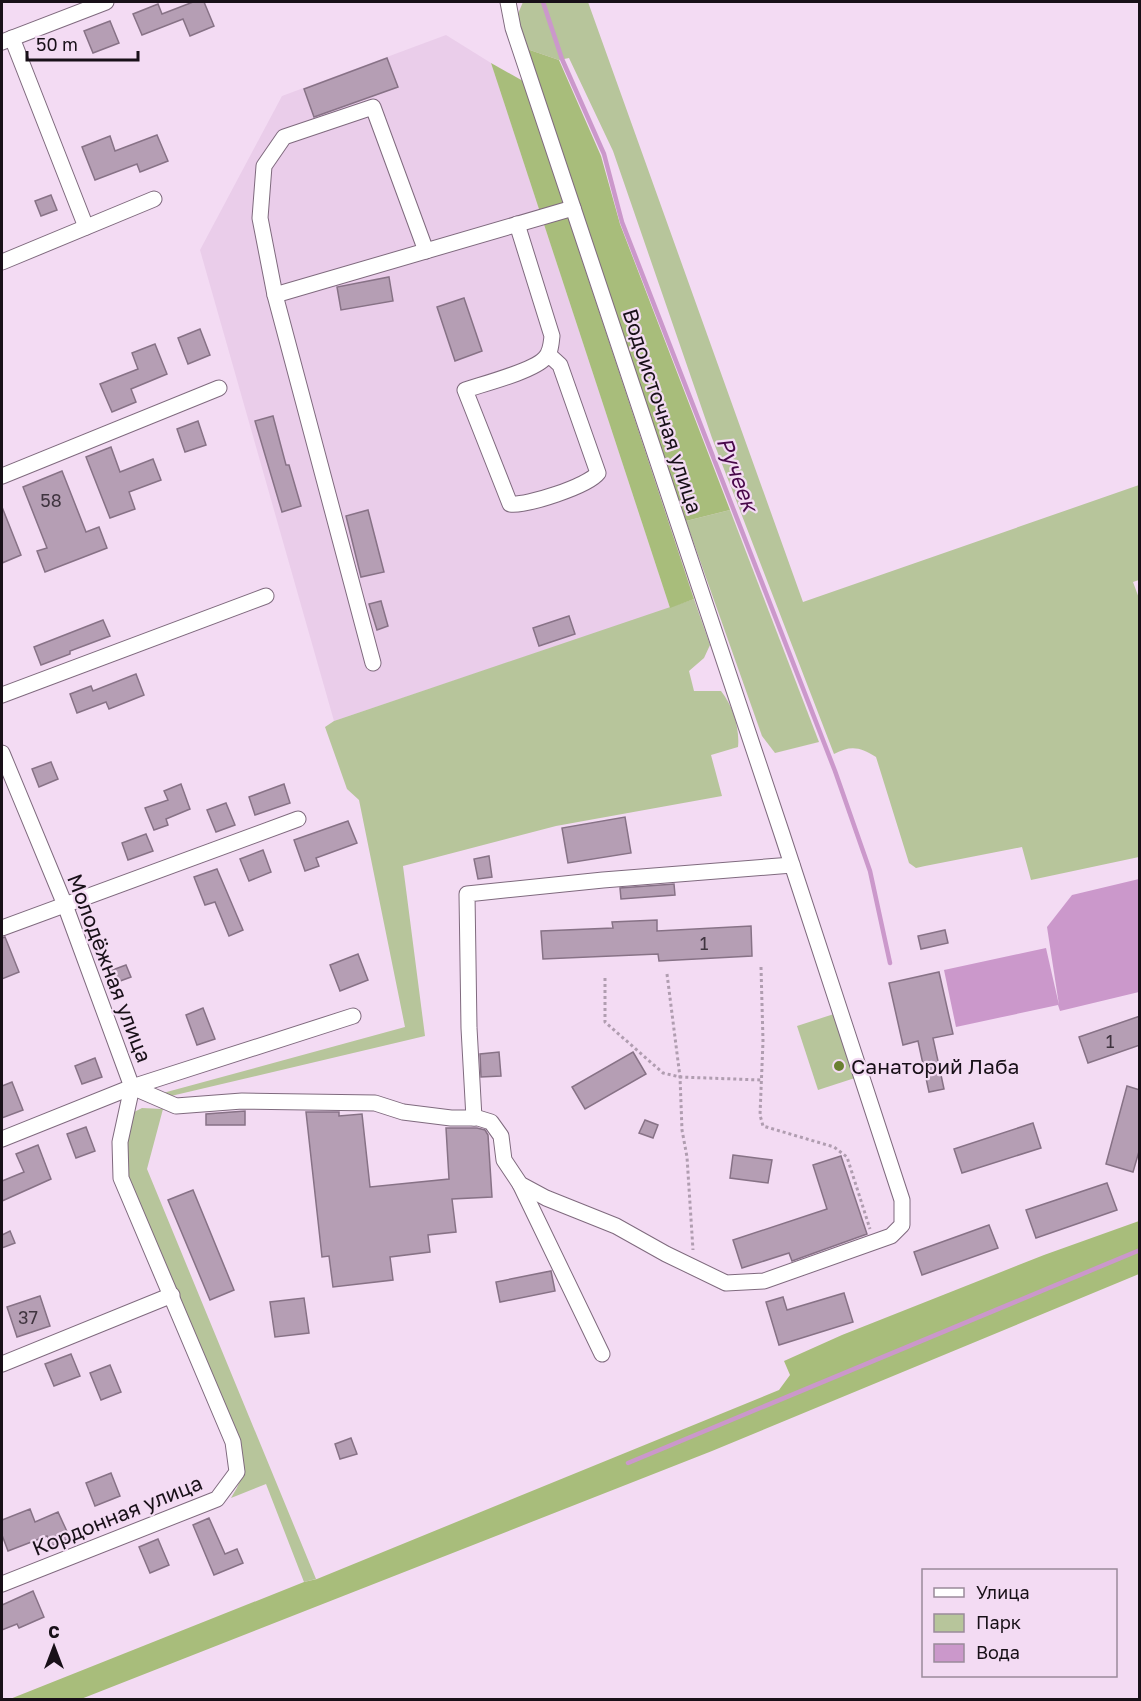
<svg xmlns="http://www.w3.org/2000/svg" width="1141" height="1701" viewBox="0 0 1141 1701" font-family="'Golos Text',sans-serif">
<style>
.built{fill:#eacdea}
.green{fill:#b7c59b}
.forest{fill:#a8bd7b}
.water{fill:#cb98cb}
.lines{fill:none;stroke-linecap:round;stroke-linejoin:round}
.stream{stroke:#cb98cb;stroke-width:4.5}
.building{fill:#b59eb4;stroke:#877286;stroke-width:1.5}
.minor-casing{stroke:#7f6a7e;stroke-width:17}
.path{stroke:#b09db0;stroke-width:3;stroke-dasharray:3 3;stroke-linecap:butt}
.minor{stroke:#fff;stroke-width:15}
.poi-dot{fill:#6a8031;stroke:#f3dbf3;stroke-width:2}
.labels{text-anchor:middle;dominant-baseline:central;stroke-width:4.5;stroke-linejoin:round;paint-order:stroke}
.number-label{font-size:18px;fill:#3f343f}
.street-label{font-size:21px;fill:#181018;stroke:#f3dbf3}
.poi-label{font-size:21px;fill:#181018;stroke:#f3dbf3;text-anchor:start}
.water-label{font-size:22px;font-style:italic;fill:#48084a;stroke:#f3dbf3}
</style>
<rect width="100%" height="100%" fill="#f3dbf3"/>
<polygon class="built" points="446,35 491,63 670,608 334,721 200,250 282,96"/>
<g class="green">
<path d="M 523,2 L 588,2 L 803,602 L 1139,485 L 1139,580 L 1133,582 L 1140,601 L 1139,857 L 1031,880 L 1022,847 L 925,866 L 916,868 L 909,863 L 876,757 C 860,747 851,745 834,754 L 712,438 L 613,151 L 569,58 L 559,60 L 527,49 L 517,16 Z"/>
<polygon points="730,510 819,742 775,753 762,736 686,521"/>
<path d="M 694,599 L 710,645 L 704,658 L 689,671 L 694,691 L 721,691 C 733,706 740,729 738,747 L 711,755 L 722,796 L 556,826 L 403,866 L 425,1036 L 171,1096 L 163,1093 L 405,1027 L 359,800 L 347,789 L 325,727 L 334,721 Z"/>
<polygon points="837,1013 858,1077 818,1090 797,1026"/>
<path d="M 142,1108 L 163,1109 L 147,1169 L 316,1579 L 304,1582 L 266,1484 L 231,1498 C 246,1474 246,1464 238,1437 L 128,1175 L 126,1144 L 130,1114 Z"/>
</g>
<g class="forest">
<polygon points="527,49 559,60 601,156 620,224 730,510 686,521"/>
<polygon points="491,63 523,81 694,599 670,608"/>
<polygon points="1139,1221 1139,1274 712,1451 81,1699 10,1699 304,1582 317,1579 779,1390 790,1375 784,1361 842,1335 1044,1255"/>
</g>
<polygon class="water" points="1139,879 1139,992 1060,1011 1058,1005 956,1027 944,970 1046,948 1059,1005 1047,927 1072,895"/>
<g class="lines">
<g class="stream">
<polyline points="543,2 562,59 604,154 622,222 835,771 870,871 890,963"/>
<polyline points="628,1463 1140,1250"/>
</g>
</g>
<g class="building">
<polygon points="193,2 204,2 214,26 190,36 183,19 142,35 133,14 158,4 162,14"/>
<polygon points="110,21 119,43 93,53 84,31"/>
<polygon points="387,58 398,87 314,117 304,89"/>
<polygon points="157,135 168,161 140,172 137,164 95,180 82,147 110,136 115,151"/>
<polygon points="51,195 57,210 41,216 35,201"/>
<polygon points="389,277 393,301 341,310 337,287"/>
<polygon points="464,298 482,351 455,361 437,307"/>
<polygon points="200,329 210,355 188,364 178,338"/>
<polygon points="155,344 167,374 131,389 136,402 112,412 100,384 138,369 132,353"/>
<polygon points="273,416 286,465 289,465 301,506 282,512 255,421"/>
<polygon points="198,421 206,445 185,452 177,429"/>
<polygon points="111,447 120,472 153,459 161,480 129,492 135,509 110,518 86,457"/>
<polygon points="62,471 86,532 99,527 107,548 45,572 37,551 47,548 23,487"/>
<polygon points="2,507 21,555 2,563"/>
<polygon points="368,510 384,572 361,577 346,516"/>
<polygon points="381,601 388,626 377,630 369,604"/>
<polygon points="569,616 575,634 539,646 533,628"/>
<polygon points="103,620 110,636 70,651 70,654 41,665 34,647"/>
<polygon points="136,674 144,695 109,709 106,702 77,713 70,694 91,686 93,691"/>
<polygon points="51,762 58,779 39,787 32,769"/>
<polygon points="181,784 190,809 166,819 168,825 154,830 145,808 168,800 164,791"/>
<polygon points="284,784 290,803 255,815 249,797"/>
<polygon points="226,803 235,825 216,832 207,810"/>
<polygon points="625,817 631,853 568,863 562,828"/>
<polygon points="348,821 357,843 316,858 319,866 305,871 294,840"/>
<polygon points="146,834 153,851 128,860 122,843"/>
<polygon points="263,850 271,872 249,881 240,859"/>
<polygon points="489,856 492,877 478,879 474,859"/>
<polygon points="217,869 243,930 229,936 215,902 205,905 194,877"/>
<polygon points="674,884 675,895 621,899 620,888"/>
<polygon points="657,920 657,931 751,926 752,956 659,961 658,954 543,959 541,931 613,928 612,922"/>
<polygon points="945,930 948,943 921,949 918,936"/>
<polygon points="5,937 19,972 2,979 2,938"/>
<polygon points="358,954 368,980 340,991 330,965"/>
<polygon points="126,965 131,977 112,984 107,972"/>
<polygon points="939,972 953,1034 933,1038 944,1089 929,1092 918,1041 903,1045 889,983"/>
<polygon points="203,1008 215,1039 197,1045 186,1015"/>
<polygon points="1140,1016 1140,1045 1088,1063 1079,1037"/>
<polygon points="499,1052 501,1076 481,1077 480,1054"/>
<polygon points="633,1052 646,1074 585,1109 572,1087"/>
<polygon points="95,1058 102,1077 82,1084 75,1066"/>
<polygon points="12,1082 23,1110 2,1118 2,1086"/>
<polygon points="1127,1086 1140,1090 1140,1148 1133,1172 1106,1164"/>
<polygon points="245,1111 245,1125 206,1125 206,1114"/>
<polygon points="306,1112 339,1112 339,1116 362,1114 370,1187 449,1179 446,1128 477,1128 485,1130 488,1135 492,1197 452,1199 456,1232 428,1235 430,1252 390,1257 393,1280 333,1287 329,1256 322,1257"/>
<polygon points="645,1120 658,1125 653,1138 639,1133"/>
<polygon points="1033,1123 1041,1148 962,1173 954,1149"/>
<polygon points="86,1127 95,1151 76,1158 67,1134"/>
<polygon points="38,1145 51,1179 2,1201 2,1181 24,1172 16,1154"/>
<polygon points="733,1155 772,1160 768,1183 730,1178"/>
<polygon points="841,1156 867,1234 792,1261 789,1253 742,1268 733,1240 827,1209 813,1165"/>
<polygon points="1107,1183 1117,1210 1036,1238 1026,1210"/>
<polygon points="193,1190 234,1290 210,1300 168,1200"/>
<polygon points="989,1225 998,1248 922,1275 914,1252"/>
<polygon points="10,1231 15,1243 2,1248 2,1235"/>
<polygon points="551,1271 555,1291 500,1302 496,1282"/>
<polygon points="844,1293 853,1322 779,1345 766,1302 783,1297 787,1310"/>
<polygon points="40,1296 50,1326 17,1337 7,1307"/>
<polygon points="304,1298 309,1333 275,1337 270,1302"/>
<polygon points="71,1354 80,1376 54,1386 45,1364"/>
<polygon points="110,1365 121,1392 101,1400 90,1373"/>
<polygon points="351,1438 357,1454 340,1459 335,1444"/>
<polygon points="111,1473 120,1496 95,1506 86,1483"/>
<polygon points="30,1509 35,1522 58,1512 70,1538 52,1546 47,1536 8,1551 2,1535 2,1520"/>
<polygon points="209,1518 225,1554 237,1549 243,1563 214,1575 193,1525"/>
<polygon points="158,1539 169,1565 150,1573 139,1547"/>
<polygon points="33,1591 44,1617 19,1628 17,1624 2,1630 2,1605"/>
</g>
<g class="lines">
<g class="minor-casing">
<g id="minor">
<polyline points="12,38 86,227"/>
<polyline points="2,42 106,2"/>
<path d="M 517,224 L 552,336 C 551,344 551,352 545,358 C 534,371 483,384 465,390 L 510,504 C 527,506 588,486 598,473 L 560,365 L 548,354"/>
<polyline points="2,262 154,199"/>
<polyline points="275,295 573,208"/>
<polyline points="2,476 219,388"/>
<polyline points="373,663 275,295 260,218 264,166 284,137 373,107 426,251"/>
<polyline points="2,695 266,596"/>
<polyline points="2,753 65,905 132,1087 120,1142 121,1178 233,1442 237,1472 217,1499 2,1584"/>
<polyline points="2,928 298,819"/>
<polyline points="132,1087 176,1106 242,1101 375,1103 403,1112 451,1118 478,1118 491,1122 501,1136 504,1160 520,1184 546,1198 616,1226 666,1254 726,1283 764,1281 891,1236 902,1225 902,1200 782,834 513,28 508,2"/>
<polyline points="474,1118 469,1028 467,894 603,880 792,865"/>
<polyline points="2,1139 132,1087 353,1016"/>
<polyline points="520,1184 602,1354"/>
<polyline points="2,1364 172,1295"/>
</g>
</g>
<g class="path">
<polyline points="761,967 763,1041 760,1115 763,1126 834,1147 847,1157 870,1229"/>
<polyline points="667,974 680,1077 682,1130 687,1157 693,1250"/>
<polyline points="605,978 605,1022 663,1073 680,1077 761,1080"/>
</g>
<use href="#minor" class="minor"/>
</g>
<circle class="poi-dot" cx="839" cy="1066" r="6"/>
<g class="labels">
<g class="number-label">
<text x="51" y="500">58</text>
<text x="704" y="943">1</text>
<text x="1110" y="1041">1</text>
<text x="28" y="1317">37</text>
</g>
<g class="street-label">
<text transform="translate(663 411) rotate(72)">Водоисточная улица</text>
<text transform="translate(110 968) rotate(69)">Молодёжная улица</text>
<text transform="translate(117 1515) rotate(-22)">Кордонная улица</text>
</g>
<g class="poi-label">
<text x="851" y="1066">Санаторий Лаба</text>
</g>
<g class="water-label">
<text transform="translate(738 474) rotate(69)">Ручеек</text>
</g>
</g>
<rect width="1141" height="1701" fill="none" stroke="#181018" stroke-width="6"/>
<rect x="922" y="1569" width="195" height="108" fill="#f3dbf3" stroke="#9b8a9b" stroke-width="1.5"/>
<rect x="934" y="1588" width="30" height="9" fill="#ffffff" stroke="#9b8a9b" stroke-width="1.5"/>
<text x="976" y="1599" font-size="18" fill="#181018">Улица</text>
<rect x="934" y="1614" width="30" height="18" fill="#b7c59b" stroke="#9b8a9b" stroke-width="1.5"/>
<text x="976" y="1629" font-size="18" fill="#181018">Парк</text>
<rect x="934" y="1644" width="30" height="18" fill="#cb98cb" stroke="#9b8a9b" stroke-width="1.5"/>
<text x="976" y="1659" font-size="18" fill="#181018">Вода</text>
<g transform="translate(54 1647)" stroke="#f3dbf3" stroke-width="4.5" paint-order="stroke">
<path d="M0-4.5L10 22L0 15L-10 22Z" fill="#181018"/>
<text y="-9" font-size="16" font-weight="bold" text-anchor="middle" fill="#181018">С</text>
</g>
<path d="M27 51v9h111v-9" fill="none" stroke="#181018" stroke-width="3"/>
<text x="36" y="51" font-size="18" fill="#181018" stroke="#f3dbf3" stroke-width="4.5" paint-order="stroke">50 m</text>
</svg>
